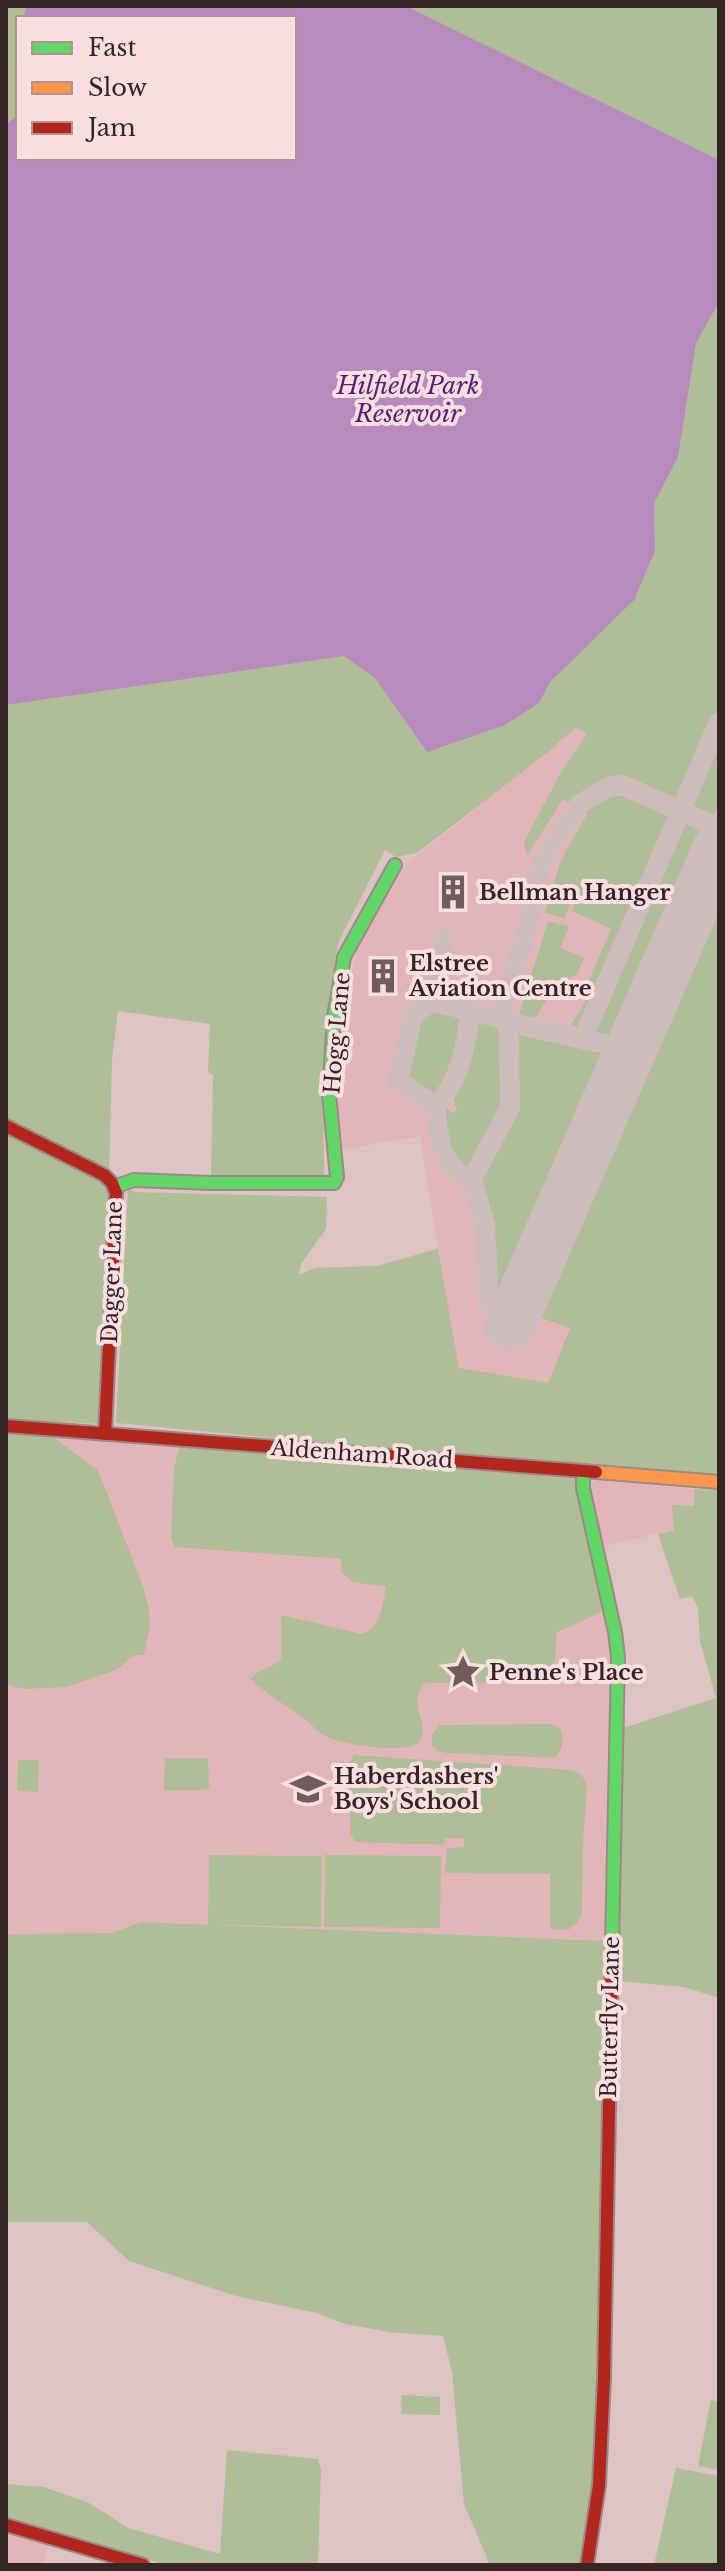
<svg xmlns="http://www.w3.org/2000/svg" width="725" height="2571" viewBox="0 0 725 2571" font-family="'Libre Baskerville',serif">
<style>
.built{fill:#e2b6b8}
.green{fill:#afbe97;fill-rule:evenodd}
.water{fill:#b88abe}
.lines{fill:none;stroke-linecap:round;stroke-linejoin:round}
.taxiway{stroke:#cebcbd;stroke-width:20}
.runway{stroke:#cebcbd;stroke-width:52}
.fast-casing{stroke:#9d898a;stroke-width:16}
.slow-casing{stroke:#9d898a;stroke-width:16}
.jam-casing{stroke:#9d898a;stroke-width:16}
.fast{stroke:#63d668;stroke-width:12}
.slow{stroke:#ff974d;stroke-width:12}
.jam{stroke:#b3261e;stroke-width:12}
.labels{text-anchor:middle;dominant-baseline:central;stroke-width:8;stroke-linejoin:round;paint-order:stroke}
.poi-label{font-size:22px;font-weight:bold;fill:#372425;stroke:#fadfe0;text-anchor:start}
.street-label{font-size:22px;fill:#372425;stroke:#fadfe0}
.water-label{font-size:24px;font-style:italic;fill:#601c77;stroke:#fadfe0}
</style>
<rect width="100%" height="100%" fill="#dec3c4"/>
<g class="built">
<polygon points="719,588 719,1475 399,1450 299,1275 315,1268 377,1266 438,1248 420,1136 340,1150 336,1080 341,1007 358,948 407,863 465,818 608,695"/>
<polygon points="6,1432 576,1479 613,1655 606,1941 141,1922 111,1933 6,1934"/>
<polygon points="596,1480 694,1489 694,1506 674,1530 600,1547 588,1493 589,1485"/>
<polygon points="6,2531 49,2543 43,2565 6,2565"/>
</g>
<g class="green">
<path d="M 6,6 L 719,6 L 719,804 L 620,1030 L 609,1037 L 574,1031 L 571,1024 C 579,1011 592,998 588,982 L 611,929 L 572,911 L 579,892 L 575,890 L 565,918 L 545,913 L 560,862 L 587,814 L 581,809 L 611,788 L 605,783 L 573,804 L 563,799 L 527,856 L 524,842 L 561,772 L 587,734 L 576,728 L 557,743 L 556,746 L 417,853 L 396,857 L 385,850 L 338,943 L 329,998 L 323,1072 L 324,1175 L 211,1175 L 213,1075 L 208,1072 L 210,1024 L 118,1011 L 112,1060 L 109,1173 L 6,1119 ZM 18,18 L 294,18 L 294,158 L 18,158 Z"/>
<polygon points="719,890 719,1475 399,1450 116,1423 128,1190 135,1192 327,1197 326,1229 301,1264 299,1275 315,1268 377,1266 438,1249 459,1368 548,1383 570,1328 539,1317 534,1312"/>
<path d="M 548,921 L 569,927 L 560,948 L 584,958 L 577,975 C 561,978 539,1007 534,1022 L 518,1018 Z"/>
<path d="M 433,1012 L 465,1019 C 463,1036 453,1089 437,1095 L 407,1077 L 417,1027 Z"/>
<path d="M 472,1020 L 500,1026 L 506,1033 L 508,1071 L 505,1110 L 470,1173 L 465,1175 C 446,1158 440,1130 441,1104 L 447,1107 L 450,1113 L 457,1111 L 452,1096 L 470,1046 Z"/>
<polygon points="513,1029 601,1047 608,1051 609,1055 503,1297 493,1299 489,1219 477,1187 477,1180 514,1107"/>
<polygon points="6,1132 95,1177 106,1187 110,1198 101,1424 6,1419"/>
<polygon points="6,1432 50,1435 98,1470 144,1589 149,1610 150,1626 144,1655 134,1655 116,1670 66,1687 23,1689 6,1684"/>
<path d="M 180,1446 L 576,1479 L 602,1612 L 557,1632 L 555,1659 L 542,1682 L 426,1683 C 404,1704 432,1721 420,1741 C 410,1756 340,1744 325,1736 C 318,1732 312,1725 306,1720 C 291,1709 262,1691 251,1679 C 259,1667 272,1669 281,1659 L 281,1615 L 362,1634 C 382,1626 382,1606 386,1587 L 353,1582 L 341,1572 L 341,1559 L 174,1547 L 171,1538 L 174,1467 Z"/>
<polygon points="694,1489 719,1490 719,1998 684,1987 617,1981 623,1728 716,1698 700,1641 698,1608 692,1596 680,1599 658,1534 674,1530 672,1505 694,1506"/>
<path d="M 552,1724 L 561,1730 C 564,1742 563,1750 554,1758 L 447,1753 L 438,1751 L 432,1746 L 432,1735 L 440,1725 Z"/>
<path d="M 354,1755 L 572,1770 C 581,1774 585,1777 587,1787 L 583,1845 L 582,1913 L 578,1922 L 568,1930 L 550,1929 L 550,1874 L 445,1873 L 447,1848 L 464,1847 L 464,1838 L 445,1838 L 444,1845 L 355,1842 L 350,1833 L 350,1800 L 346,1768 Z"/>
<polygon points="165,1758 208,1758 209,1787 206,1790 164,1790"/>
<polygon points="18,1760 39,1760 38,1792 17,1791"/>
<polygon points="209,1855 322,1856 321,1927 208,1925"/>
<polygon points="325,1855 441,1856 440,1928 324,1927"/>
<polygon points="141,1922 606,1941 598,2386 593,2485 581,2565 490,2565 464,2504 452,2372 443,2336 389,2332 345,2324 317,2313 236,2296 129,2261 87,2222 6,2222 6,1934 111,1933"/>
<polygon points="402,2395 440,2397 440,2415 401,2414"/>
<polygon points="711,2400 719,2402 719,2470 698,2466"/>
<polygon points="227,2450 318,2459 321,2469 318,2565 166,2565 27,2523 6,2520 6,2484 44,2487 89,2503 128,2528 220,2554"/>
<polygon points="676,2468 719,2476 719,2565 654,2565"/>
</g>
<polygon class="water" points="27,6 406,6 719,160 719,302 696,343 678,457 654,503 655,551 634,600 550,682 539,703 505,725 427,752 375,678 344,656 6,705 6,125 18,114 18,158 294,158 294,18 23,18"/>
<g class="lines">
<g class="taxiway">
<path d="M 444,938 L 430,997 L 431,1001 L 412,1018 L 398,1081 L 435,1106 C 440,1145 438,1160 472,1185"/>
<polyline points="431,1001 492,1016 507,1022 614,1046 623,1054 624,1065"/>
<polyline points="583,1038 719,722"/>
<polyline points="614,1046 629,1043 639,1031"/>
<path d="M 435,1106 C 459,1086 467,1041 470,1011"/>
<path d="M 519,1305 C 509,1315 498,1312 489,1302 L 485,1225 L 472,1179 L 510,1107 L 509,1034 L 508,1027 L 501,1015 L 530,918 L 534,889 L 543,861 L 555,840 L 580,804 L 608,787 L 622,785 L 719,828"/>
</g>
<polyline class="runway" points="510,1326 719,848"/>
<g class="fast-casing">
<g id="fast">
<polyline points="114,1187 134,1180 211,1183 334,1183 337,1177 329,1094 334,1017 344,957 395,865"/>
<polyline points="583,1471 583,1488 615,1632 618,1657 612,1946"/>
</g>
</g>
<g class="slow-casing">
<polyline id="slow" points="596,1472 719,1482"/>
</g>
<g class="jam-casing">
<g id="jam">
<polyline points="6,1126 104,1175 112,1183 116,1193 105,1434"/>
<polyline points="6,1426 596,1472"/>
<polyline points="6,2525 143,2565"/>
<polyline points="587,2565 599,2485 604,2378 612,1946"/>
</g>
</g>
<use href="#fast" class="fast"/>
<use href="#slow" class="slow"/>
<use href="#jam" class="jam"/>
</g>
<defs>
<g id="building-bare" transform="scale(2.76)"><path d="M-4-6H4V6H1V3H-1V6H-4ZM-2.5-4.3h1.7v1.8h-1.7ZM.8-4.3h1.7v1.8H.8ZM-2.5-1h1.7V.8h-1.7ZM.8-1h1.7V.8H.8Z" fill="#715c5d" stroke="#fadfe0" stroke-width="2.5" paint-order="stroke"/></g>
<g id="sight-bare" transform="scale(2.76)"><path d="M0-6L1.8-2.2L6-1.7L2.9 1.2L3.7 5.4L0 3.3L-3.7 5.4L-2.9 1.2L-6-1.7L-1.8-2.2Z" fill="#715c5d" stroke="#fadfe0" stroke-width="2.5" paint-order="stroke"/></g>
<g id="school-bare" transform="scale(2.76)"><path d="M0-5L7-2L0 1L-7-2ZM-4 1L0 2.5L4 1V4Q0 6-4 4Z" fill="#715c5d" stroke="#fadfe0" stroke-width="2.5" paint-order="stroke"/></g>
</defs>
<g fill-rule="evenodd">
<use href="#building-bare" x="453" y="892"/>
<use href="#building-bare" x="383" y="976"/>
<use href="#sight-bare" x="463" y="1672"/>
<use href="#school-bare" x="308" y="1789"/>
</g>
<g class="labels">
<g class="poi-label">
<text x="479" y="892">Bellman Hanger</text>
<text x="409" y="963">Elstree<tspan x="409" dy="25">Aviation Centre</tspan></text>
<text x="489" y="1672">Penne's Place</text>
<text x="334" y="1776">Haberdashers'<tspan x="334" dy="25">Boys' School</tspan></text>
</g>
<g class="street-label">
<text transform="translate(337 1033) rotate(-85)">Hogg Lane</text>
<text transform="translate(112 1272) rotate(-88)">Dagger Lane</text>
<text transform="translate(362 1454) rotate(4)">Aldenham Road</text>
<text transform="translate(610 2017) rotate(-89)">Butterfly Lane</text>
</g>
<g class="water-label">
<text x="408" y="385">Hilfield Park<tspan x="408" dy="28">Reservoir</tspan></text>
</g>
</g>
<rect width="725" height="2571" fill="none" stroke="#372425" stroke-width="16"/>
<rect x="16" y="16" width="280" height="144" fill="#fadfe0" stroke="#ac9495" stroke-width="2"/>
<rect x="32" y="42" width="40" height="12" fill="#63d668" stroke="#ac9495" stroke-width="2"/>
<text x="88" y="56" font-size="24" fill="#372425">Fast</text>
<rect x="32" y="82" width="40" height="12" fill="#ff974d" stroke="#ac9495" stroke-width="2"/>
<text x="88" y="96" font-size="24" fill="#372425">Slow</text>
<rect x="32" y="122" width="40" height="12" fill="#b3261e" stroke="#ac9495" stroke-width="2"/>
<text x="88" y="136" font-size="24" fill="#372425">Jam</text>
</svg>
